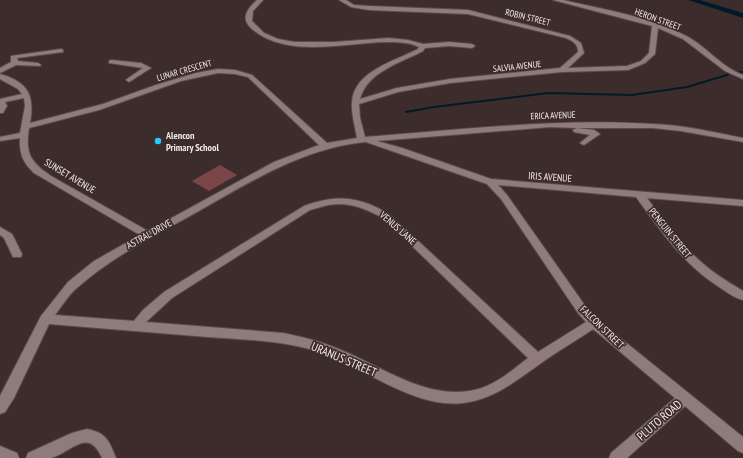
<svg xmlns="http://www.w3.org/2000/svg" width="743" height="458" viewBox="0 0 743 458" font-family="'PT Sans Narrow',sans-serif">
<style>
.green{fill:#7b4648}
.lines{fill:none;stroke-linecap:round;stroke-linejoin:round}
.stream-far1{stroke:#001b27;stroke-width:1.5}
.stream{stroke:#001b27;stroke-width:2}
.river{fill:#001b27;fill-rule:evenodd}
.minor-casing{stroke:#5a4c4c;stroke-width:2}
.minor{fill:#8f7b7b;fill-rule:evenodd}
.poi-dot{fill:#24c9fe;stroke:#3d2c2c;stroke-width:1.5}
.labels{text-anchor:middle;dominant-baseline:central;stroke-width:3.5;stroke-linejoin:round;paint-order:stroke}
.far-street-label{font-size:9px;fill:#f3e7e7;stroke:#3d2c2c}
.poi-label{font-size:10px;font-weight:bold;fill:#f3e7e7;stroke:#3d2c2c;text-anchor:start}
.street-label{font-size:10px;fill:#f3e7e7;stroke:#3d2c2c}
.near-street-label{font-size:12px;fill:#f3e7e7;stroke:#3d2c2c}
</style>
<rect width="100%" height="100%" fill="#3d2c2c"/>
<polygon class="green" points="220,165 237,175 209,191 192,181"/>
<g class="lines">
<g class="stream-far1">
<polyline points="734,72 743,72"/>
<polyline points="724,76 729,74"/>
</g>
<polyline class="stream" points="406,112 434,107 548,93 632,95 687,87 727,75"/>
<polygon class="river" points="688,0 700,0 743,13 743,18"/>
<g class="minor-casing">
<g id="minor">
<path d="M 257,0 L 263,0 L 253,11 L 252,21 L 264,33 L 278,39 L 294,42 L 334,42 L 389,38 L 408,40 L 423,44 L 449,42 L 472,44 L 475,46 L 472,48 L 449,46 L 425,48 L 423,51 C 400,63 367,72 360,99 L 397,88 L 450,79 L 560,68 L 578,52 C 578,44 573,41 566,38 L 468,14 L 369,10 L 351,7 L 339,0 L 346,0 L 354,5 L 369,6 L 468,10 L 570,36 L 581,43 L 584,53 L 568,68 L 627,66 L 641,61 L 649,53 L 652,26 L 553,0 L 563,0 C 604,10 650,16 688,37 C 708,48 721,67 743,75 L 743,79 L 725,71 L 683,39 L 658,28 L 655,54 L 645,63 L 628,70 L 562,72 L 450,83 L 398,92 L 359,104 L 360,118 L 365,137 C 461,130 557,118 653,124 C 683,125 713,132 743,138 L 743,142 L 681,131 L 653,128 L 577,128 L 594,130 L 600,134 L 584,145 L 580,143 L 590,135 L 574,132 L 573,130 L 577,128 L 550,127 L 377,141 L 402,148 L 491,179 L 743,200 L 743,206 L 647,198 C 663,220 679,243 700,261 C 713,273 728,282 743,291 L 743,300 C 734,298 727,292 719,287 C 683,264 661,231 636,197 L 498,185 L 507,195 L 586,307 L 598,320 L 743,437 L 743,453 L 738,451 L 685,406 L 627,458 L 609,458 L 611,453 L 675,398 L 593,329 C 576,341 557,351 540,364 C 515,381 495,399 463,403 C 417,409 367,370 325,354 C 288,340 247,340 208,337 C 155,333 102,328 49,324 L 14,398 L 5,412 L 0,414 L 0,396 L 41,316 L 68,282 L 94,261 L 140,235 L 34,173 C 23,163 19,153 20,138 L 0,141 L 0,137 L 20,133 L 25,106 L 24,98 L 5,102 L 7,106 L 3,113 L 0,113 L 0,99 L 22,94 L 18,89 L 0,79 L 0,74 C 28,82 35,95 30,123 L 103,104 L 156,85 L 196,73 L 218,69 L 235,70 L 252,75 L 327,143 L 357,138 C 355,126 351,113 352,102 C 354,71 395,61 418,49 L 419,47 C 408,42 397,42 385,42 C 344,43 285,59 251,28 C 240,18 248,8 257,0 ZM 218,73 L 235,74 L 248,77 L 319,145 L 274,162 L 148,231 L 51,176 C 30,162 25,153 29,128 L 99,110 L 181,81 ZM 366,142 L 487,184 L 501,199 L 578,313 L 586,322 L 538,352 L 389,214 C 359,196 336,194 304,206 L 164,292 L 143,310 L 134,321 L 55,315 C 62,306 69,294 78,287 C 111,258 150,238 188,217 C 244,186 300,148 366,142 ZM 338,204 C 355,204 368,210 383,218 L 528,358 C 514,369 499,382 482,388 C 432,404 385,368 341,350 C 323,342 303,337 283,333 L 146,322 L 172,298 L 310,210 L 328,205 Z"/>
<polygon points="61,49 63,50 63,52 17,58 18,61 38,63 41,65 40,66 16,65 0,73 0,68 11,62 11,56"/>
<polygon points="111,60 141,63 151,68 129,82 126,80 127,79 143,68 109,63 109,61"/>
<polygon points="0,227 12,234 22,254 21,257 13,257 4,238 0,235"/>
<path d="M 87,429 C 107,433 109,441 116,458 L 102,458 C 88,426 71,453 51,458 C 43,458 33,458 26,458 L 28,453 L 72,433 Z"/>
<polygon points="0,446 17,453 19,458 0,458"/>
</g>
</g>
<use href="#minor" class="minor"/>
</g>
<circle class="poi-dot" cx="158" cy="141" r="4"/>
<g class="labels">
<g class="far-street-label">
<text transform="translate(528 17) rotate(14)">ROBIN STREET</text>
<text transform="translate(658 19) rotate(20)">HERON STREET</text>
<text transform="translate(517 66) rotate(-6)">SALVIA AVENUE</text>
<text transform="translate(184 70) rotate(-16)">LUNAR CRESCENT</text>
<text transform="translate(553 115) rotate(-2)">ERICA AVENUE</text>
</g>
<g class="poi-label">
<text x="166" y="135">Alencon<tspan x="166" dy="12">Primary School</tspan></text>
</g>
<g class="street-label">
<text transform="translate(70 176) rotate(31)">SUNSET AVENUE</text>
<text transform="translate(550 177) rotate(4)">IRIS AVENUE</text>
<text transform="translate(398 228) rotate(41)">VENUS LANE</text>
<text transform="translate(670 233) rotate(51)">PENGUIN STREET</text>
<text transform="translate(149 234) rotate(-29)">ASTRAL DRIVE</text>
<text transform="translate(602 327) rotate(44)">FALCON STREET</text>
</g>
<g class="near-street-label">
<text transform="translate(344 359) rotate(23)">URANUS STREET</text>
<text transform="translate(659 420) rotate(-41)">PLUTO ROAD</text>
</g>
</g>
</svg>
